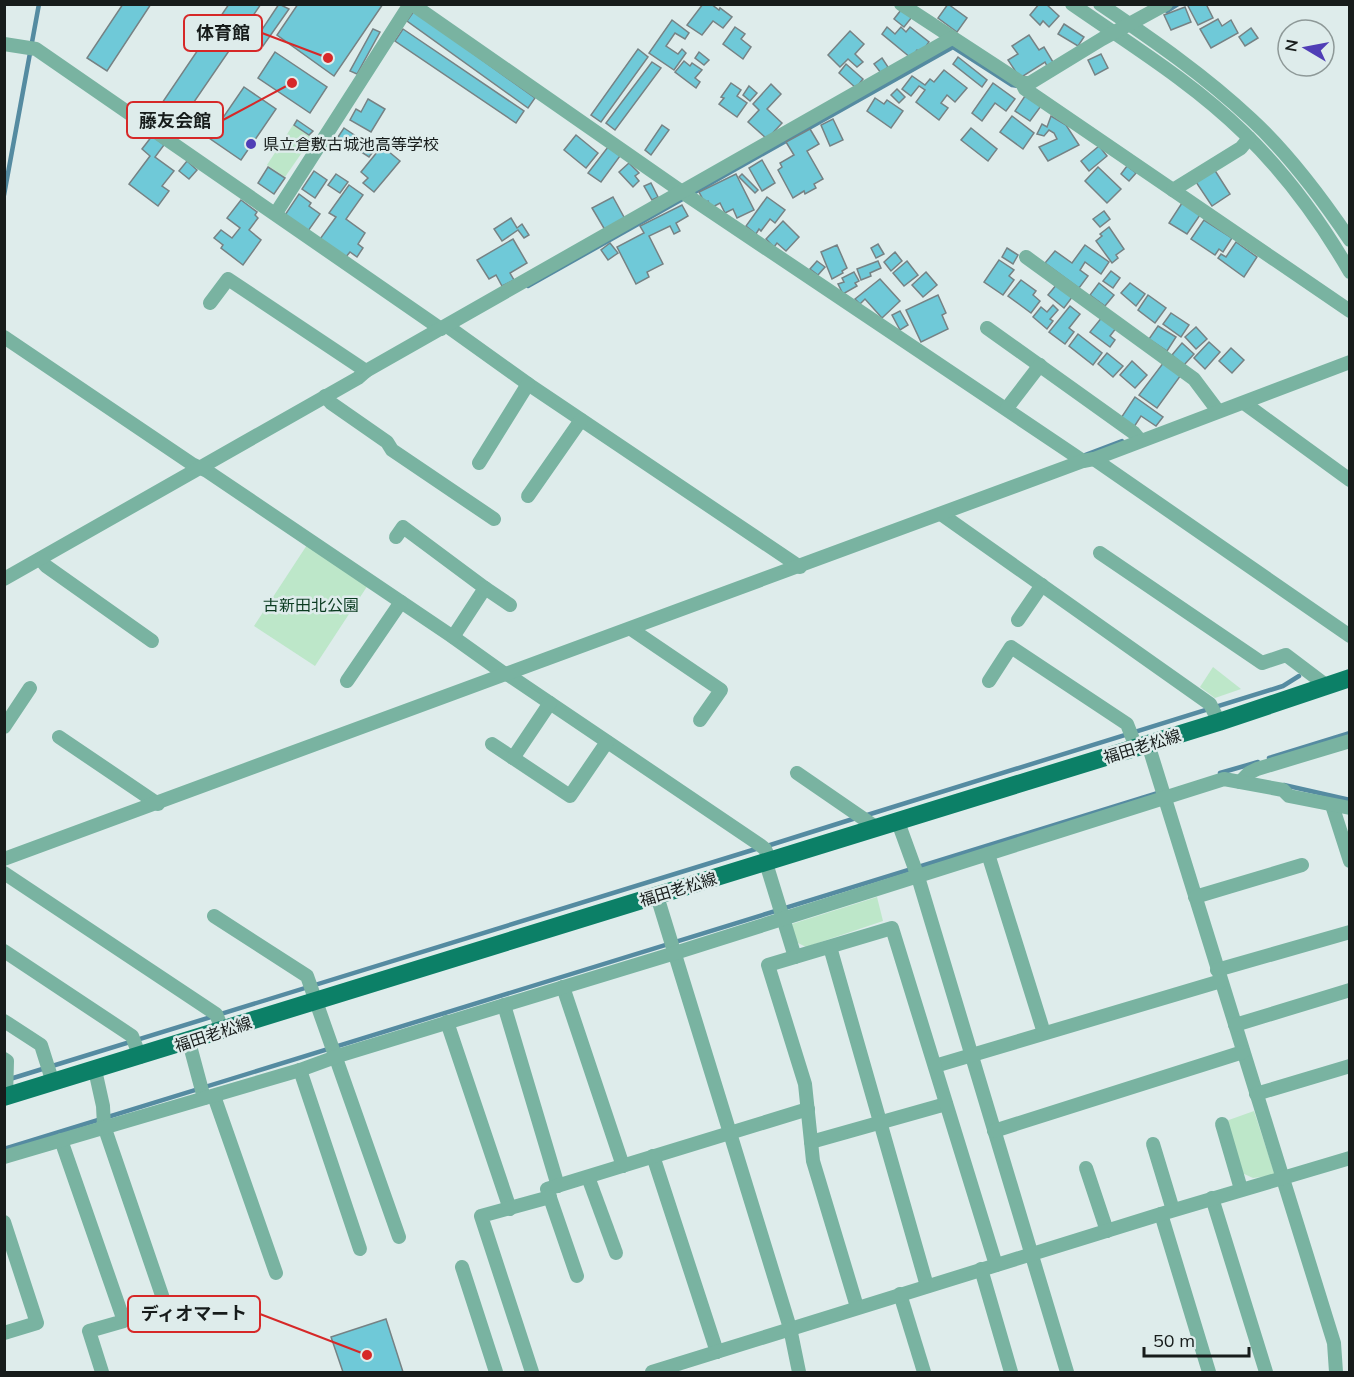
<svg xmlns="http://www.w3.org/2000/svg" width="1354" height="1377" viewBox="0 0 1354 1377" font-family="Mulish,'Noto Sans JP',sans-serif">
<style>
.green{fill:#bde7c9}
.lines{fill:none;stroke-linecap:round;stroke-linejoin:round}
.stream{stroke:#558ba1;stroke-width:4.5}
.building{fill:#6fc9d8;stroke:#768284;stroke-width:1.5}
.minor{stroke:#79b3a1;stroke-width:14}
.major{stroke:#0c8067;stroke-width:18}
.poi-dot{fill:#503eb6;stroke:#deeceb;stroke-width:2}
.labels{text-anchor:middle;dominant-baseline:central;stroke-width:5;stroke-linejoin:round;paint-order:stroke}
.poi-label{font-size:16px;fill:#171c1b;stroke:#deeceb;text-anchor:start}
.park-label{font-size:16px;fill:#0a3b20;stroke:#deeceb}
.street-label{font-size:16px;fill:#171c1b;stroke:#deeceb}
.leader{fill:none;stroke:#d62828;stroke-width:2}
.callout-dot{fill:#d62828;stroke:#deeceb;stroke-width:2}
.callout{fill:#deeceb;stroke:#d62828;stroke-width:2}
.callout-label{font-size:18px;text-anchor:middle;font-weight:bold;fill:#171c1b}
</style>
<rect width="100%" height="100%" fill="#deeceb"/>
<g class="green">
<polygon points="293,125 312,138 285,177 267,165"/>
<polygon points="307,545 368,585 315,666 254,626"/>
<polygon points="1213,667 1241,689 1215,698 1200,687"/>
<polygon points="877,897 883,921 806,947 796,942 792,924"/>
<polygon points="1254,1111 1275,1175 1253,1178 1242,1173 1226,1121"/>
</g>
<g class="lines">
<g class="stream">
<polyline points="1167,11 1178,4"/>
<polyline points="4,195 39,4"/>
<polyline points="528,286 953,47 1012,85 1019,86"/>
<polyline points="1085,455 1122,441"/>
<polyline points="1269,758 1350,733"/>
<polyline points="1220,773 1258,762"/>
<polyline points="1284,785 1350,800"/>
<polyline points="864,816 1283,686 1299,676"/>
<polyline points="767,846 856,818"/>
<polyline points="10,1079 759,848"/>
<polyline points="4,1149 1158,793"/>
</g>
</g>
<g class="building">
<polygon points="123,4 151,4 107,71 87,58"/>
<polygon points="229,4 261,4 181,121 160,106"/>
<polygon points="279,4 289,9 263,46 255,40"/>
<polygon points="298,4 383,4 334,76 277,35"/>
<polygon points="703,4 711,4 719,10 720,8 732,17 723,28 713,21 702,35 687,25"/>
<polygon points="948,4 967,18 957,32 938,18"/>
<polygon points="1039,4 1046,4 1059,16 1049,27 1043,21 1040,25 1030,15"/>
<polygon points="1190,4 1206,4 1213,18 1198,25 1188,6"/>
<polygon points="1185,7 1191,22 1171,30 1164,15"/>
<polygon points="901,10 912,17 904,27 894,19"/>
<polygon points="414,11 535,98 528,108 407,21"/>
<polygon points="1218,19 1222,26 1231,20 1238,33 1211,48 1200,29"/>
<polygon points="672,20 689,33 685,39 675,33 666,46 678,54 682,49 686,53 674,70 649,53"/>
<polygon points="1064,24 1084,37 1078,46 1058,34"/>
<polygon points="735,27 745,34 741,39 751,47 743,59 723,44"/>
<polygon points="887,27 895,34 901,27 906,32 910,27 929,42 921,53 917,50 911,58 882,34"/>
<polygon points="1251,28 1258,38 1245,46 1239,37"/>
<polygon points="373,29 380,32 357,74 350,71"/>
<polygon points="403,29 524,111 516,123 395,41"/>
<polygon points="850,31 864,44 855,54 863,62 857,67 848,59 840,67 828,55"/>
<polygon points="1029,35 1039,50 1044,47 1053,62 1047,66 1045,62 1020,78 1008,60 1018,54 1012,46"/>
<polygon points="638,49 648,57 601,122 591,115"/>
<polygon points="275,52 327,87 310,113 258,78"/>
<polygon points="699,52 709,60 704,65 695,58"/>
<polygon points="1101,54 1108,68 1095,75 1088,60"/>
<polygon points="958,57 987,80 982,87 953,64"/>
<polygon points="882,58 888,67 881,73 874,64"/>
<polygon points="684,61 690,66 692,63 702,70 695,78 700,82 696,88 675,72"/>
<polygon points="652,62 661,68 615,130 606,123"/>
<polygon points="846,64 863,79 856,88 839,73"/>
<polygon points="944,70 967,88 955,102 947,95 941,103 948,108 939,120 916,102 925,90 919,86 911,96 902,89 912,76 925,85 930,79 934,82"/>
<polygon points="731,83 741,90 737,96 747,103 737,117 719,104 724,98 721,97"/>
<polygon points="993,83 1015,99 1006,111 995,103 982,121 972,113"/>
<polygon points="771,84 781,94 767,109 782,123 767,139 748,122 759,110 753,104"/>
<polygon points="749,86 757,93 750,101 743,95"/>
<polygon points="244,87 276,109 241,160 209,138"/>
<polygon points="897,89 905,97 899,103 891,95"/>
<polygon points="1025,96 1041,106 1030,121 1015,111"/>
<polygon points="875,98 884,104 887,100 903,111 891,128 867,111"/>
<polygon points="368,99 385,109 371,132 350,120 356,109 361,112"/>
<polygon points="1012,116 1034,133 1023,149 1000,132"/>
<polygon points="1051,116 1066,125 1079,145 1048,161 1039,147 1057,139 1054,133 1049,130 1044,136 1037,134 1042,124 1047,127"/>
<polygon points="833,119 843,140 830,146 821,125"/>
<polygon points="297,120 313,131 309,135 294,125"/>
<polygon points="662,125 669,130 651,155 645,150"/>
<polygon points="344,128 375,149 369,157 338,137"/>
<polygon points="971,128 997,149 988,161 961,140"/>
<polygon points="810,129 819,144 807,151 823,179 814,184 816,188 805,194 804,191 793,198 778,170 782,167 780,163 794,155 786,142"/>
<polygon points="576,135 598,153 586,168 564,150"/>
<polygon points="152,136 164,145 155,157 174,171 162,186 169,191 158,206 129,184 150,156 142,149"/>
<polygon points="382,146 400,161 374,192 363,183 368,178 361,172"/>
<polygon points="1099,146 1107,156 1089,171 1081,161"/>
<polygon points="608,147 620,156 601,182 588,173"/>
<polygon points="762,160 775,183 762,191 749,168"/>
<polygon points="187,161 197,170 189,179 179,171"/>
<polygon points="629,163 639,173 635,176 639,181 633,187 619,172"/>
<polygon points="1127,166 1136,173 1129,181 1121,174"/>
<polygon points="268,167 285,178 274,194 258,183"/>
<polygon points="1098,167 1121,189 1107,203 1085,181"/>
<polygon points="1214,169 1230,194 1212,206 1196,182"/>
<polygon points="314,171 327,180 315,198 302,189"/>
<polygon points="336,174 348,182 340,193 328,185"/>
<polygon points="736,174 754,210 737,218 733,209 725,213 720,203 711,208 708,201 705,203 699,192"/>
<polygon points="742,174 758,190 755,193 739,177"/>
<polygon points="651,183 658,197 652,200 644,186"/>
<polygon points="349,185 363,195 346,219 365,233 358,244 363,248 357,257 350,252 345,258 320,239 336,217 329,213"/>
<polygon points="299,194 311,203 309,206 320,214 308,231 285,215"/>
<polygon points="613,197 625,219 605,230 592,208"/>
<polygon points="767,197 785,210 775,223 770,219 761,231 759,229 756,234 746,226"/>
<polygon points="241,200 257,212 255,215 258,218 249,230 261,240 243,265 221,248 223,245 214,238 221,230 232,238 240,228 227,218"/>
<polygon points="1182,203 1200,215 1187,234 1169,223"/>
<polygon points="682,205 688,216 676,223 680,231 674,234 670,226 649,236 663,264 647,272 649,277 636,284 617,247 644,233 640,226"/>
<polygon points="1104,211 1110,219 1100,227 1093,219"/>
<polygon points="511,218 517,228 522,224 529,235 524,238 518,230 502,241 494,229"/>
<polygon points="1204,220 1232,238 1223,252 1219,249 1215,255 1191,239"/>
<polygon points="783,221 799,237 786,251 777,243 774,247 766,239"/>
<polygon points="1109,227 1124,249 1116,255 1118,258 1112,263 1096,241 1102,236 1100,234"/>
<polygon points="513,239 527,263 510,273 514,280 502,286 496,275 489,279 477,260"/>
<polygon points="1236,242 1257,257 1244,277 1218,258 1221,254 1226,257"/>
<polygon points="610,243 618,253 608,260 601,250"/>
<polygon points="878,244 884,254 876,258 871,248"/>
<polygon points="837,245 847,268 842,271 843,273 832,279 821,252"/>
<polygon points="1085,245 1109,262 1101,274 1085,262 1080,270 1088,276 1079,288 1045,263 1055,251 1072,263"/>
<polygon points="1007,248 1018,255 1013,264 1002,257"/>
<polygon points="895,252 902,261 891,271 884,262"/>
<polygon points="999,260 1014,270 1009,276 1014,280 1003,295 984,282"/>
<polygon points="817,261 825,267 818,275 810,269"/>
<polygon points="878,261 881,268 870,273 871,276 861,280 857,269"/>
<polygon points="907,261 918,275 904,286 893,273"/>
<polygon points="1111,271 1120,278 1113,288 1103,281"/>
<polygon points="854,272 859,281 855,283 857,286 843,294 838,284 844,282 842,278"/>
<polygon points="926,272 937,285 923,297 912,285"/>
<polygon points="880,279 900,301 882,318 865,299 860,304 855,299"/>
<polygon points="1021,280 1036,291 1033,295 1040,301 1031,313 1008,296"/>
<polygon points="1099,283 1114,295 1105,306 1090,295"/>
<polygon points="1130,283 1145,294 1136,306 1121,293"/>
<polygon points="1057,284 1073,296 1064,308 1048,295"/>
<polygon points="938,295 946,313 942,315 948,329 921,342 906,310"/>
<polygon points="1148,295 1166,308 1155,323 1138,310"/>
<polygon points="1053,305 1058,310 1050,319 1053,321 1047,329 1033,317 1041,307 1047,312"/>
<polygon points="1070,306 1080,314 1069,328 1074,332 1065,344 1049,332"/>
<polygon points="900,311 908,325 900,330 892,315"/>
<polygon points="1171,313 1189,325 1181,337 1163,324"/>
<polygon points="1103,316 1117,327 1110,336 1115,340 1110,347 1090,332"/>
<polygon points="1158,326 1176,337 1167,351 1149,339"/>
<polygon points="1196,327 1207,339 1196,349 1185,337"/>
<polygon points="1078,334 1102,353 1093,365 1069,346"/>
<polygon points="1209,342 1220,352 1205,369 1194,358"/>
<polygon points="1182,343 1194,354 1184,365 1172,355"/>
<polygon points="1231,348 1244,360 1232,373 1219,361"/>
<polygon points="1107,353 1123,366 1113,377 1098,364"/>
<polygon points="1132,361 1147,375 1135,388 1120,375"/>
<polygon points="1164,362 1181,375 1157,408 1139,395"/>
<polygon points="1135,397 1163,417 1156,426 1141,416 1134,427 1121,418"/>
<polygon points="386,1319 403,1372 343,1372 331,1337"/>
</g>
<g class="lines">
<g class="minor">
<polyline points="412,4 685,194 1083,461"/>
<polyline points="901,4 1022,83 1025,89 1350,311"/>
<path d="M 1072,4 C 1131,45 1193,83 1244,133 C 1286,174 1321,222 1350,272"/>
<path d="M 1100,4 C 1153,40 1204,75 1251,119 C 1289,154 1321,197 1350,240"/>
<polyline points="4,44 36,49 441,329"/>
<polyline points="1022,83 1030,83 1102,39 1166,4"/>
<polyline points="1173,190 1241,148 1249,138"/>
<polyline points="276,213 410,4"/>
<polyline points="1026,257 1194,379 1218,411"/>
<polyline points="210,303 228,279 366,371"/>
<polyline points="447,326 528,384 800,567"/>
<polyline points="987,328 1134,433 1140,440"/>
<polyline points="4,337 192,464 207,471 453,637 502,672 510,676 760,845 765,849 770,861"/>
<polyline points="325,396 331,403 387,442 392,450 494,519"/>
<polyline points="1244,403 1350,480"/>
<polyline points="1007,408 1040,365"/>
<polyline points="1094,459 1350,636"/>
<polyline points="479,463 528,384"/>
<polyline points="528,496 581,420"/>
<polyline points="941,514 1210,704 1219,722"/>
<polyline points="396,537 403,527 485,588 453,637"/>
<polyline points="1100,553 1262,663 1286,655 1327,686"/>
<polyline points="40,559 46,566 152,641"/>
<polyline points="4,579 358,378 366,371 952,38"/>
<polyline points="485,588 510,605"/>
<polyline points="1018,620 1042,585"/>
<polyline points="631,629 721,690 700,720"/>
<polyline points="347,681 401,602"/>
<polyline points="989,681 1011,647 1127,724 1136,747"/>
<polyline points="4,727 30,688"/>
<polyline points="59,737 158,804"/>
<polyline points="492,744 570,796 607,742"/>
<polyline points="1148,744 1334,1343 1336,1372"/>
<polyline points="513,758 550,703"/>
<polyline points="797,773 877,828"/>
<polyline points="1240,782 1249,773 1257,769 1350,741"/>
<polyline points="1332,805 1350,861"/>
<polyline points="898,822 918,877 1067,1372"/>
<polyline points="988,854 1044,1033"/>
<polyline points="4,859 1083,461 1094,459 1350,362"/>
<polyline points="766,863 795,957"/>
<polyline points="4,873 216,1014 223,1031"/>
<polyline points="657,896 790,1328 799,1372"/>
<polyline points="1195,897 1302,865"/>
<polyline points="214,916 307,976 399,1237"/>
<polyline points="830,947 927,1286"/>
<polyline points="4,951 132,1036 140,1057"/>
<polyline points="1217,970 1350,932"/>
<polyline points="563,987 623,1166"/>
<polyline points="504,1005 558,1186"/>
<polyline points="4,1021 41,1045 53,1083"/>
<polyline points="447,1022 510,1209"/>
<polyline points="1235,1025 1350,990"/>
<polyline points="189,1042 204,1098"/>
<polyline points="4,1059 7,1061 6,1097"/>
<polyline points="935,1066 1221,981"/>
<polyline points="95,1070 103,1106 104,1126 167,1310"/>
<polyline points="300,1070 360,1249"/>
<polyline points="1256,1094 1350,1066"/>
<polyline points="214,1096 276,1273"/>
<polyline points="1222,1124 1241,1189"/>
<polyline points="994,1131 1243,1052"/>
<polyline points="61,1140 124,1321 89,1331 102,1372"/>
<polyline points="811,1142 946,1104"/>
<polyline points="1153,1144 1173,1210"/>
<polyline points="653,1156 717,1352"/>
<polyline points="4,1157 300,1070 341,1055 675,953 1224,779 1283,790 1289,796 1350,808"/>
<polyline points="1086,1168 1107,1231"/>
<polyline points="588,1177 616,1253"/>
<polyline points="1212,1198 1266,1372"/>
<polyline points="1161,1214 1209,1372"/>
<polyline points="4,1222 37,1323 4,1333"/>
<polyline points="462,1267 496,1372"/>
<polyline points="981,1269 1011,1372"/>
<polyline points="577,1276 547,1189 808,1109"/>
<polyline points="900,1294 924,1372"/>
<polyline points="857,1307 813,1161 805,1084 768,965 892,928 996,1265"/>
<polyline points="532,1372 481,1216 550,1197"/>
<polyline points="652,1372 1161,1214 1350,1158"/>
</g>
<polyline class="major" points="4,1097 1219,722 1350,678"/>
</g>
<circle class="poi-dot" cx="251" cy="144" r="6"/>
<g class="labels">
<g class="poi-label">
<text x="263" y="144">県立倉敷古城池高等学校</text>
</g>
<g class="park-label">
<text x="311" y="605">古新田北公園</text>
</g>
<g class="street-label">
<text transform="translate(1142 746) rotate(-17)">福田老松線</text>
<text transform="translate(678 889) rotate(-17)">福田老松線</text>
<text transform="translate(213 1034) rotate(-18)">福田老松線</text>
</g>
</g>
<path class="leader" d="M328 58L262 33M292 83L223 120M367 1355L260 1314"/>
<g class="callout-dot">
<circle cx="328" cy="58" r="6"/>
<circle cx="292" cy="83" r="6"/>
<circle cx="367" cy="1355" r="6"/>
</g>
<g class="callout">
<rect x="184" y="15" width="78" height="36" rx="6"/>
<rect x="127" y="102" width="96" height="36" rx="6"/>
<rect x="128" y="1296" width="132" height="36" rx="6"/>
</g>
<g class="callout-label">
<text x="223" y="39">体育館</text>
<text x="175" y="127">藤友会館</text>
<text x="194" y="1320">ディオマート</text>
</g>
<rect width="1354" height="1377" fill="none" stroke="#171c1b" stroke-width="12"/>
<g transform="translate(1306 48) rotate(280)"><circle r="28" fill="#deeceb" stroke="#8e9998" stroke-width="1.5"/>
<path d="M0-4.5L10 22L0 15L-10 22Z" fill="#503eb6"/>
<text y="-9" font-size="16" font-weight="bold" text-anchor="middle" fill="#171c1b">N</text>
</g>
<path d="M1144 1347v9h105v-9" fill="none" stroke="#171c1b" stroke-width="3"/>
<text x="1153" y="1347" font-size="18" fill="#171c1b" stroke="#deeceb" stroke-width="4.5" paint-order="stroke">50 m</text>
</svg>
